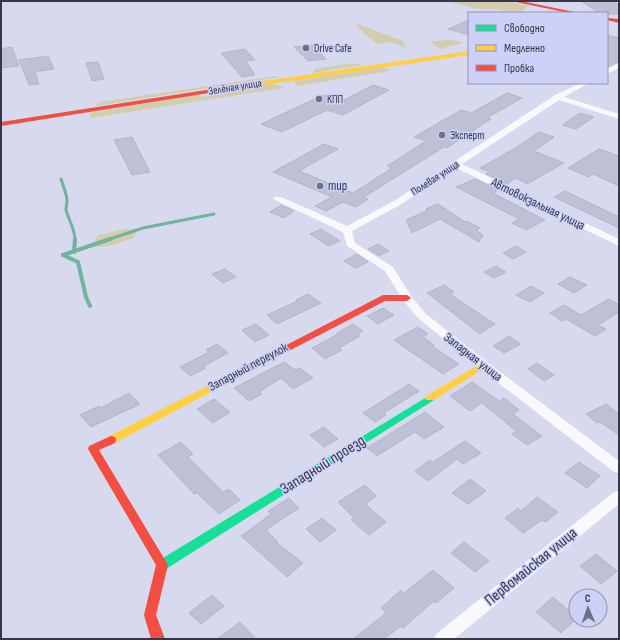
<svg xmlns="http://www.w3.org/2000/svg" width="620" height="640" viewBox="0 0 620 640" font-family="'Sofia Sans Condensed',sans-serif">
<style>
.green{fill:#d3cdae}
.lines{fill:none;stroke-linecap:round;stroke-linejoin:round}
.stream-far1{stroke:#70b49b;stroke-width:3}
.stream{stroke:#70b49b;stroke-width:4}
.building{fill:#bec0d5;stroke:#b4b6c8}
.street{fill:#f9f9fc;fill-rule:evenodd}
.fast{fill:#16e098;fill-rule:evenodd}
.slow{fill:#ffcf43;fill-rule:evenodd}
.jam{fill:#f24e42;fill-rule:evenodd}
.poi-dot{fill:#6e7083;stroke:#ced1f7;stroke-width:1.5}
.labels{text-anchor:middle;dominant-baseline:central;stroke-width:3;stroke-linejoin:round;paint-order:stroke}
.far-poi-label{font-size:11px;fill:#36384a;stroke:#ced1f7;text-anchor:start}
.far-street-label{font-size:11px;fill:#36384a;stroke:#ced1f7}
.poi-label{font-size:13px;fill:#36384a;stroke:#ced1f7;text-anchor:start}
.street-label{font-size:13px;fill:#36384a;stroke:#ced1f7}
.near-street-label{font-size:16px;fill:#36384a;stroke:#ced1f7}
</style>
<rect width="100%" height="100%" fill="#d7d9ee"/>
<g class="green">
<polygon points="446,1 502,1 529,6 518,13 512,13 495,9 477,9"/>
<polygon points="358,24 403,41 406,48 390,42 377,44 356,26"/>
<polygon points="451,40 454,40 463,43 440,49 433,44 432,41"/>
<polygon points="352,63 364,65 312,73 315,69"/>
<polygon points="380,68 387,68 390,71 297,86 294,81"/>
<polygon points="276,76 280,77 96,106 99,102"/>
<polygon points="271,84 280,85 284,88 90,118 90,113 199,94 202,97 222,94 220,91"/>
<path d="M 125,229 L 138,230 L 133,238 C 120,242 104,250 92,246 L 98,235 Z"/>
</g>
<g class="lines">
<g class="stream-far1">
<path d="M 61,179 C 63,186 67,194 67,201 C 67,204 66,207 66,210 C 69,221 75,229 75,240"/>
<polyline points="107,240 143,228 214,214"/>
</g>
<g class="stream">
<polyline points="74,252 75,239"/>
<polyline points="63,255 110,239"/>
<polyline points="63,255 78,262 86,297 90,306"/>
</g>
</g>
<g class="building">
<polygon points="581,1 610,1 619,5 619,14 608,14 598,12"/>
<polygon points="469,20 469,35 448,29"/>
<polygon points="607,35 619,38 619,62 607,67"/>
<polygon points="312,45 326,59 308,61 294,47"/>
<polygon points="12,47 19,66 1,68 1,49"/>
<polygon points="245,49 255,60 246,61 255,75 242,77 221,53"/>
<polygon points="48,56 54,69 35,72 39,84 29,85 19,60"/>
<polygon points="98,62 104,79 92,81 86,63"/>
<polygon points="373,85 389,90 343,115 327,110 282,132 261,124 323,95 342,101"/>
<polygon points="507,93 522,98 487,118 491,119 447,148 444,147 364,197 368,199 356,207 343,202 326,211 315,206 332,197 273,172 324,144 338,149 299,171 353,193 392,168 387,166 426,141 414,137 461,110 471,113"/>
<polygon points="580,113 594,117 576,129 562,125"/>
<polygon points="539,132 554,137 534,151 564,163 527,184 516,178 507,184 486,174 489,172 480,168 517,147"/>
<polygon points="132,137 150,172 132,175 114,140"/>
<polygon points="599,149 619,156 619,186 593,174 588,177 568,168"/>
<polygon points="475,179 498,190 493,193 545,220 526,230 512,223 519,219 456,187"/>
<polygon points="565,191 619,217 619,228 554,197"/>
<polygon points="438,204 465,222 467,221 480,228 476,230 483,235 479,242 440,219 412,233 406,220 428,210 426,209"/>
<polygon points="281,205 294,211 284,218 270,212"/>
<polygon points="321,229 340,241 328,246 310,234"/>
<polygon points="378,244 389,251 379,256 368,249"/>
<polygon points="516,246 526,252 513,259 503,253"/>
<polygon points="357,254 368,262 356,268 344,261"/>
<polygon points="496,266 506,272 494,278 484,272"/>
<polygon points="225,269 236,277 223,283 212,274"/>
<polygon points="570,277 587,285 574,293 558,284"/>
<polygon points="444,285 454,292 450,294 495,324 480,334 427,293"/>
<polygon points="531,286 544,293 530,302 516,295"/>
<polygon points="308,294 321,303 277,324 267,315 297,301 296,300"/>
<polygon points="609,299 619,305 619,312 598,325 606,329 595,336 566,319 562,321 550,313 564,305 581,315"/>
<polygon points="383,308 394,315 378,324 367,316"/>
<polygon points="256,324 269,335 255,342 242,330"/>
<polygon points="353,324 363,331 357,334 360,336 339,348 342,350 325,359 312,348 338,334 337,333"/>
<polygon points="418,327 428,334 423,337 434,345 432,346 459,364 443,374 394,340"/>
<polygon points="509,336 521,344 504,353 493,346"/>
<polygon points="217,344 228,353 204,366 206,368 190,376 180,367 209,352 206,350"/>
<polygon points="284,362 295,370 300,368 313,378 293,389 281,378 259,392 262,394 249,401 234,388"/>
<polygon points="537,363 554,375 544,381 528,369"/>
<polygon points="472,382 499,401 504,398 519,410 513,414 542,436 527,445 512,434 516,431 482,403 470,411 450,396"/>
<polygon points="409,384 419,391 384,413 386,415 375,422 363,413"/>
<polygon points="129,393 140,404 91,427 80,415 99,406 101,408"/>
<polygon points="214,399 230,412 213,423 197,409"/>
<polygon points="606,404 619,414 619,435 600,422 597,423 586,414"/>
<polygon points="425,412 444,427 424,439 415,432 377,456 367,448"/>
<polygon points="324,427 338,439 324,447 310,435"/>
<polygon points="465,441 481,453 463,464 457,459 428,481 415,471 430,460 433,462"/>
<polygon points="181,442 193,454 188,457 223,492 229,489 240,500 219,514 197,493 194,494 158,455"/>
<polygon points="579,462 600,476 587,488 565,473"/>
<polygon points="470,479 486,491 468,504 452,493"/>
<polygon points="365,485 376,496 365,504 386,522 369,535 351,520 354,518 338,502"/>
<polygon points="537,497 558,512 546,522 542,520 523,533 505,518 518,508 521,511"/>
<polygon points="289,498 299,508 266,530 278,542 277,543 303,563 287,577 241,536 271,514 268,511"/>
<polygon points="322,518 336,530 320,542 306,529"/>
<polygon points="464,542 489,561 475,572 451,553"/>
<polygon points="596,554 617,571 601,584 580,566"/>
<polygon points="433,570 454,588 436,603 434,601 403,628 401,626 384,639 353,639 386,613 381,608 401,590 404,593"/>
<polygon points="212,595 224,606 201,624 189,613"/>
<polygon points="553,597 576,617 576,619 561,633 536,612"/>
<polygon points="240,622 256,639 217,639"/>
</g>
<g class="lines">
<g class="street">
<polygon points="619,63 619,68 607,74 607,69"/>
<polygon points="580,83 589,83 564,97 619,114 619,119 559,100 462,164 619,239 619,246 456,168 400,205 352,231 355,243 393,267 411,296 426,314 487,362 619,461 619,473 614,472 479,368 418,318 403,300 385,271 347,246 343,232 273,199 275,197 281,197 347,226 394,201 555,95"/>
<polygon points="619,491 619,504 454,639 434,639 436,634 614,492"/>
</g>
<polygon class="fast" points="430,395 434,396 435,398 434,400 166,569 162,570 158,569 156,565 158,561"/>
<g class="slow">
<polygon points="469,51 469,55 251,87 248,85 251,83"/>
<polygon points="483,362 486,363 488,365 486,367 434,400 426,400 425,398 426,396"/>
<polygon points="245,367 248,368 250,370 248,372 115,443 107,443 106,440 107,437"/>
</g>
<g class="jam">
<polygon points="511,1 521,1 579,13 569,13"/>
<polygon points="607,18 619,19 619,23 607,20"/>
<polygon points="251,83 253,84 253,86 1,126 1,122"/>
<polygon points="383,295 407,295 411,298 407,301 385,301 248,372 242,372 240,370 242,368"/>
<polygon points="111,436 115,437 116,440 115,443 99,450 168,565 156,615 165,639 151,639 144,615 156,565 88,449 89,446"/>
</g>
</g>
<g class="poi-dot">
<circle cx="306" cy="48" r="4"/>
<circle cx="319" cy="99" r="4"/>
<circle cx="442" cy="135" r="4"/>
<circle cx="320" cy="186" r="4"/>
</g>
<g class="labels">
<g class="far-poi-label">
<text x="314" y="48">Drive Cafe</text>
<text x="327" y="99">КПП</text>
<text x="450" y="135">Эксперт</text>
</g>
<g class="far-street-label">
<text transform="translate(235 87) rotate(-9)">Зелёная улица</text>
<text transform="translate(435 178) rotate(-33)">Полевая улица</text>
</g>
<g class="poi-label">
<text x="328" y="186">тир</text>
</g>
<g class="street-label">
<text transform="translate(538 204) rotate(26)">Автовокзальная улица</text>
<text transform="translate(473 357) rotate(38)">Западная улица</text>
<text transform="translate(248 367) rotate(-28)">Западный переулок</text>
</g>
<g class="near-street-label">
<text transform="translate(323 465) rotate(-32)">Западный проезд</text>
<text transform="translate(531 567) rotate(-39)">Первомайская улица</text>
</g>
</g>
<rect width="620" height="640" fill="none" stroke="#36384a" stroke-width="4"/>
<rect x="468" y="12" width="140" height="72" fill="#ced1f7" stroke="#9194b2"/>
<rect x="476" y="25" width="20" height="6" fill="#16e098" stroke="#9194b2"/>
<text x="504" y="32" font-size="12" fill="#36384a">Свободно</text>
<rect x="476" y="45" width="20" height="6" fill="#ffcf43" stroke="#9194b2"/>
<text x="504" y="52" font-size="12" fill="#36384a">Медленно</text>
<rect x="476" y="65" width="20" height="6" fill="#f24e42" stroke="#9194b2"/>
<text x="504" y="72" font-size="12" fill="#36384a">Пробка</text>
<g transform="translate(588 608) rotate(358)"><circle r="19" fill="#ced1f7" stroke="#9194b2"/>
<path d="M0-3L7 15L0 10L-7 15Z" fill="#6e7083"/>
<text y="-6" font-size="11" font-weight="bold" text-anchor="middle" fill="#36384a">С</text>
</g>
</svg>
